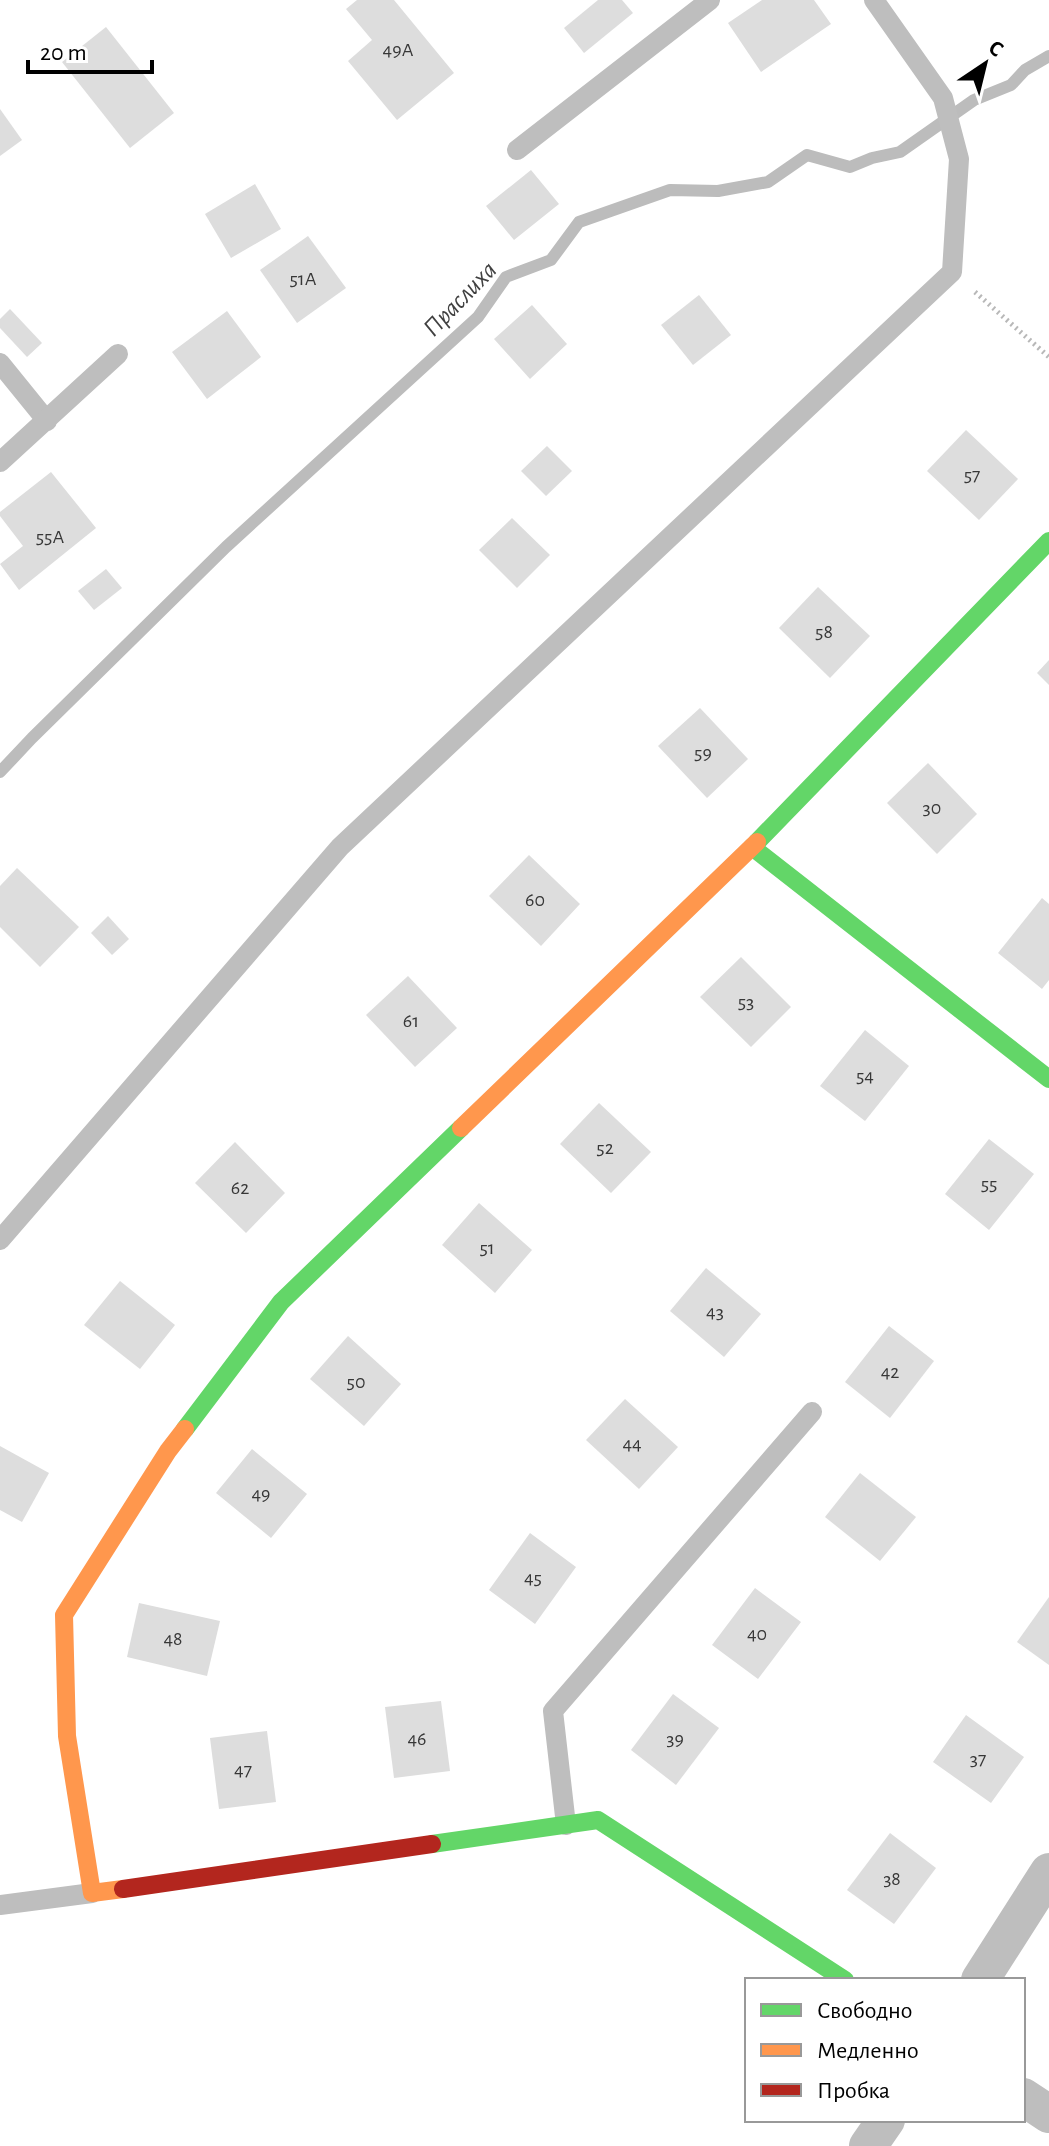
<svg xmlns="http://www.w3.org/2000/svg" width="1049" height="2146" viewBox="0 0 1049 2146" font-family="'Alegreya Sans',sans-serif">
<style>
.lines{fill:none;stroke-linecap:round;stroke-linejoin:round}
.stream{stroke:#bcbcbc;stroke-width:12}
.building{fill:#ddd}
.path{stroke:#b8b8b8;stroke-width:5;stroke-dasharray:2 4;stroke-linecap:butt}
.lane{stroke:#bebebe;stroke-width:20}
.street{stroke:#bebebe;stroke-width:38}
.fast{stroke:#63d668;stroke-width:18}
.slow{stroke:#ff974d;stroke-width:18}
.jam{stroke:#b3261e;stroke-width:18}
.labels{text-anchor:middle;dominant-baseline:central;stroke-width:6;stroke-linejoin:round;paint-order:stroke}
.number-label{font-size:20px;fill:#373737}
.water-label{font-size:26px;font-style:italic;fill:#414141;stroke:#fff}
</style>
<rect width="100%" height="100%" fill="#fff"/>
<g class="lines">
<polyline class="stream" points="0,772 32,738 226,547 478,317 506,277 551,260 579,222 670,190 718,191 768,182 807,155 850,167 872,158 900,152 974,100 1011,85 1025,70 1049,56"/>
</g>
<g class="building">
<polygon points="357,0 394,0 454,73 397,120 348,61 372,40 346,9"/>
<polygon points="598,0 622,0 633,13 584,53 564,28"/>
<polygon points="762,0 814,0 831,24 761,72 728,23"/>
<polygon points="106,27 174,113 130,148 62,62"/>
<polygon points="0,109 22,140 0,156"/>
<polygon points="531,170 559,204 514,240 486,206"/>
<polygon points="255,184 281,229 231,258 205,214"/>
<polygon points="308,236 346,288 297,323 260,270"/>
<polygon points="699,295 731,335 693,365 661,325"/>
<polygon points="532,305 567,344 530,379 494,339"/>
<polygon points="10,309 42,343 27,357 0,328 0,319"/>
<polygon points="227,311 261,357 207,399 172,352"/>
<polygon points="966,430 1018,479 979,520 927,471"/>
<polygon points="547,446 572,471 546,496 521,471"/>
<polygon points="51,472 96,528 19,590 0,564 23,546 0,516 0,512"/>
<polygon points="512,518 550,555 517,588 479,550"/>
<polygon points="106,569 122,588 94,610 78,591"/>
<polygon points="818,587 870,636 830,678 779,628"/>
<polygon points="1049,660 1049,685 1037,673"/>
<polygon points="700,708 748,759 707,798 658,746"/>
<polygon points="928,763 977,814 937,854 887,803"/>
<polygon points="529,855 580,904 541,946 489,896"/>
<polygon points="17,868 79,927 40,967 0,927 0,886"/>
<polygon points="1042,898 1049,904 1049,980 1042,989 998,953"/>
<polygon points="108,916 129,939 112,955 91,933"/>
<polygon points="741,957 791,1007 751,1047 700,997"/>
<polygon points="408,976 457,1028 415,1067 366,1015"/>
<polygon points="865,1030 909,1066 865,1121 820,1086"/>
<polygon points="599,1103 651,1152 611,1193 560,1144"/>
<polygon points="989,1139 1034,1174 989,1230 945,1194"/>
<polygon points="235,1142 285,1193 246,1233 195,1183"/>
<polygon points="479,1203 532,1250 495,1293 442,1245"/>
<polygon points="706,1268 761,1314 724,1357 670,1311"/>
<polygon points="120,1281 175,1325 140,1369 84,1325"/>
<polygon points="889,1326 934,1361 890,1418 845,1382"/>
<polygon points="348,1336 401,1384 364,1426 310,1379"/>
<polygon points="625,1399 678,1447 639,1489 586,1440"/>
<polygon points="0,1446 49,1473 22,1522 0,1510"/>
<polygon points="252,1449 307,1494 271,1538 216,1493"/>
<polygon points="860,1473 916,1517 880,1561 825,1517"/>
<polygon points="530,1533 576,1567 535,1624 489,1590"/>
<polygon points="755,1588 801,1622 758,1679 712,1645"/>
<polygon points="1049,1597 1049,1665 1017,1642"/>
<polygon points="139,1603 220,1621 207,1676 127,1657"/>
<polygon points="673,1694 719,1728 676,1785 631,1750"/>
<polygon points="441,1701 450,1771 394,1778 385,1707"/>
<polygon points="966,1715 1024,1757 991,1803 933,1762"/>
<polygon points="267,1731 276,1802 219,1809 210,1738"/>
<polygon points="890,1833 936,1868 894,1924 847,1890"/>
</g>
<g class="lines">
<polyline class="path" points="975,292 1049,357"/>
<g class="lane">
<polyline points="517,150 710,0"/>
<polyline points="0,363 47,421"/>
<polyline points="0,462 118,354"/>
<polyline points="0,1240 340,847 952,272 959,159 943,98 874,0"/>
<polyline points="566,1825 553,1711 812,1412"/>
<polyline points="0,1905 92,1893"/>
</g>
<g class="street">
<polyline points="980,1980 1049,1872"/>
<polyline points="1023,2097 1049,2114"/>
<polyline points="868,2146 886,2120"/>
</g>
<g class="fast">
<polyline points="757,842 1049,541"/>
<polyline points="752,847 1049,1079"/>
<polyline points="185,1429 281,1302 461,1128"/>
<polyline points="432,1844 598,1820 845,1980"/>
</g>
<g class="slow">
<polyline points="461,1128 757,842"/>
<polyline points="123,1889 92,1893 67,1736 64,1615 168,1451 185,1429"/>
</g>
<polyline class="jam" points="123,1889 432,1844"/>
</g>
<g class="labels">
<g class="number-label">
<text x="398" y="50">49А</text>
<text x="303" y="279">51А</text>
<text x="972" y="475">57</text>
<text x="50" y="537">55А</text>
<text x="824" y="632">58</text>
<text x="703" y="753">59</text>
<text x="932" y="808">30</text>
<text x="535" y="900">60</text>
<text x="746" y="1002">53</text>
<text x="411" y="1021">61</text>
<text x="865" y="1076">54</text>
<text x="605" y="1148">52</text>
<text x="989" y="1184">55</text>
<text x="240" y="1188">62</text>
<text x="487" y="1248">51</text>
<text x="715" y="1312">43</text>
<text x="890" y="1372">42</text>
<text x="356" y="1382">50</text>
<text x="632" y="1444">44</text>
<text x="261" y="1494">49</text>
<text x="533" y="1578">45</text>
<text x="757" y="1634">40</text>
<text x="173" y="1639">48</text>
<text x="417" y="1739">46</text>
<text x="675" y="1739">39</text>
<text x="978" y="1759">37</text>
<text x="243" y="1770">47</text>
<text x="892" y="1879">38</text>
</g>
<g class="water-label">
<text transform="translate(460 299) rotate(-46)">Праслиха</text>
</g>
</g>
<rect x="745" y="1978" width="280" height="144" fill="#ffffff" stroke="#999999" stroke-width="2"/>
<rect x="761" y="2004" width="40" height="12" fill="#63d668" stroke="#999999" stroke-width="2"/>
<text x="817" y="2018" font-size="24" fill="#000000">Свободно</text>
<rect x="761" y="2044" width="40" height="12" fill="#ff974d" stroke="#999999" stroke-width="2"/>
<text x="817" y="2058" font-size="24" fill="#000000">Медленно</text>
<rect x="761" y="2084" width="40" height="12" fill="#b3261e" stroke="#999999" stroke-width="2"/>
<text x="817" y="2098" font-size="24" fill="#000000">Пробка</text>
<g transform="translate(985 64) rotate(35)" stroke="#ffffff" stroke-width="6" paint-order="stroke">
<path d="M0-6L14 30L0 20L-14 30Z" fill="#000000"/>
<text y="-12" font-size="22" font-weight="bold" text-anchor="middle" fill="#000000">С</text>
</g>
<path d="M28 60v12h124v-12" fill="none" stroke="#000000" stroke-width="4"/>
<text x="40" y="60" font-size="24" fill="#000000" stroke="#ffffff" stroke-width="6" paint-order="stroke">20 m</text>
</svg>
